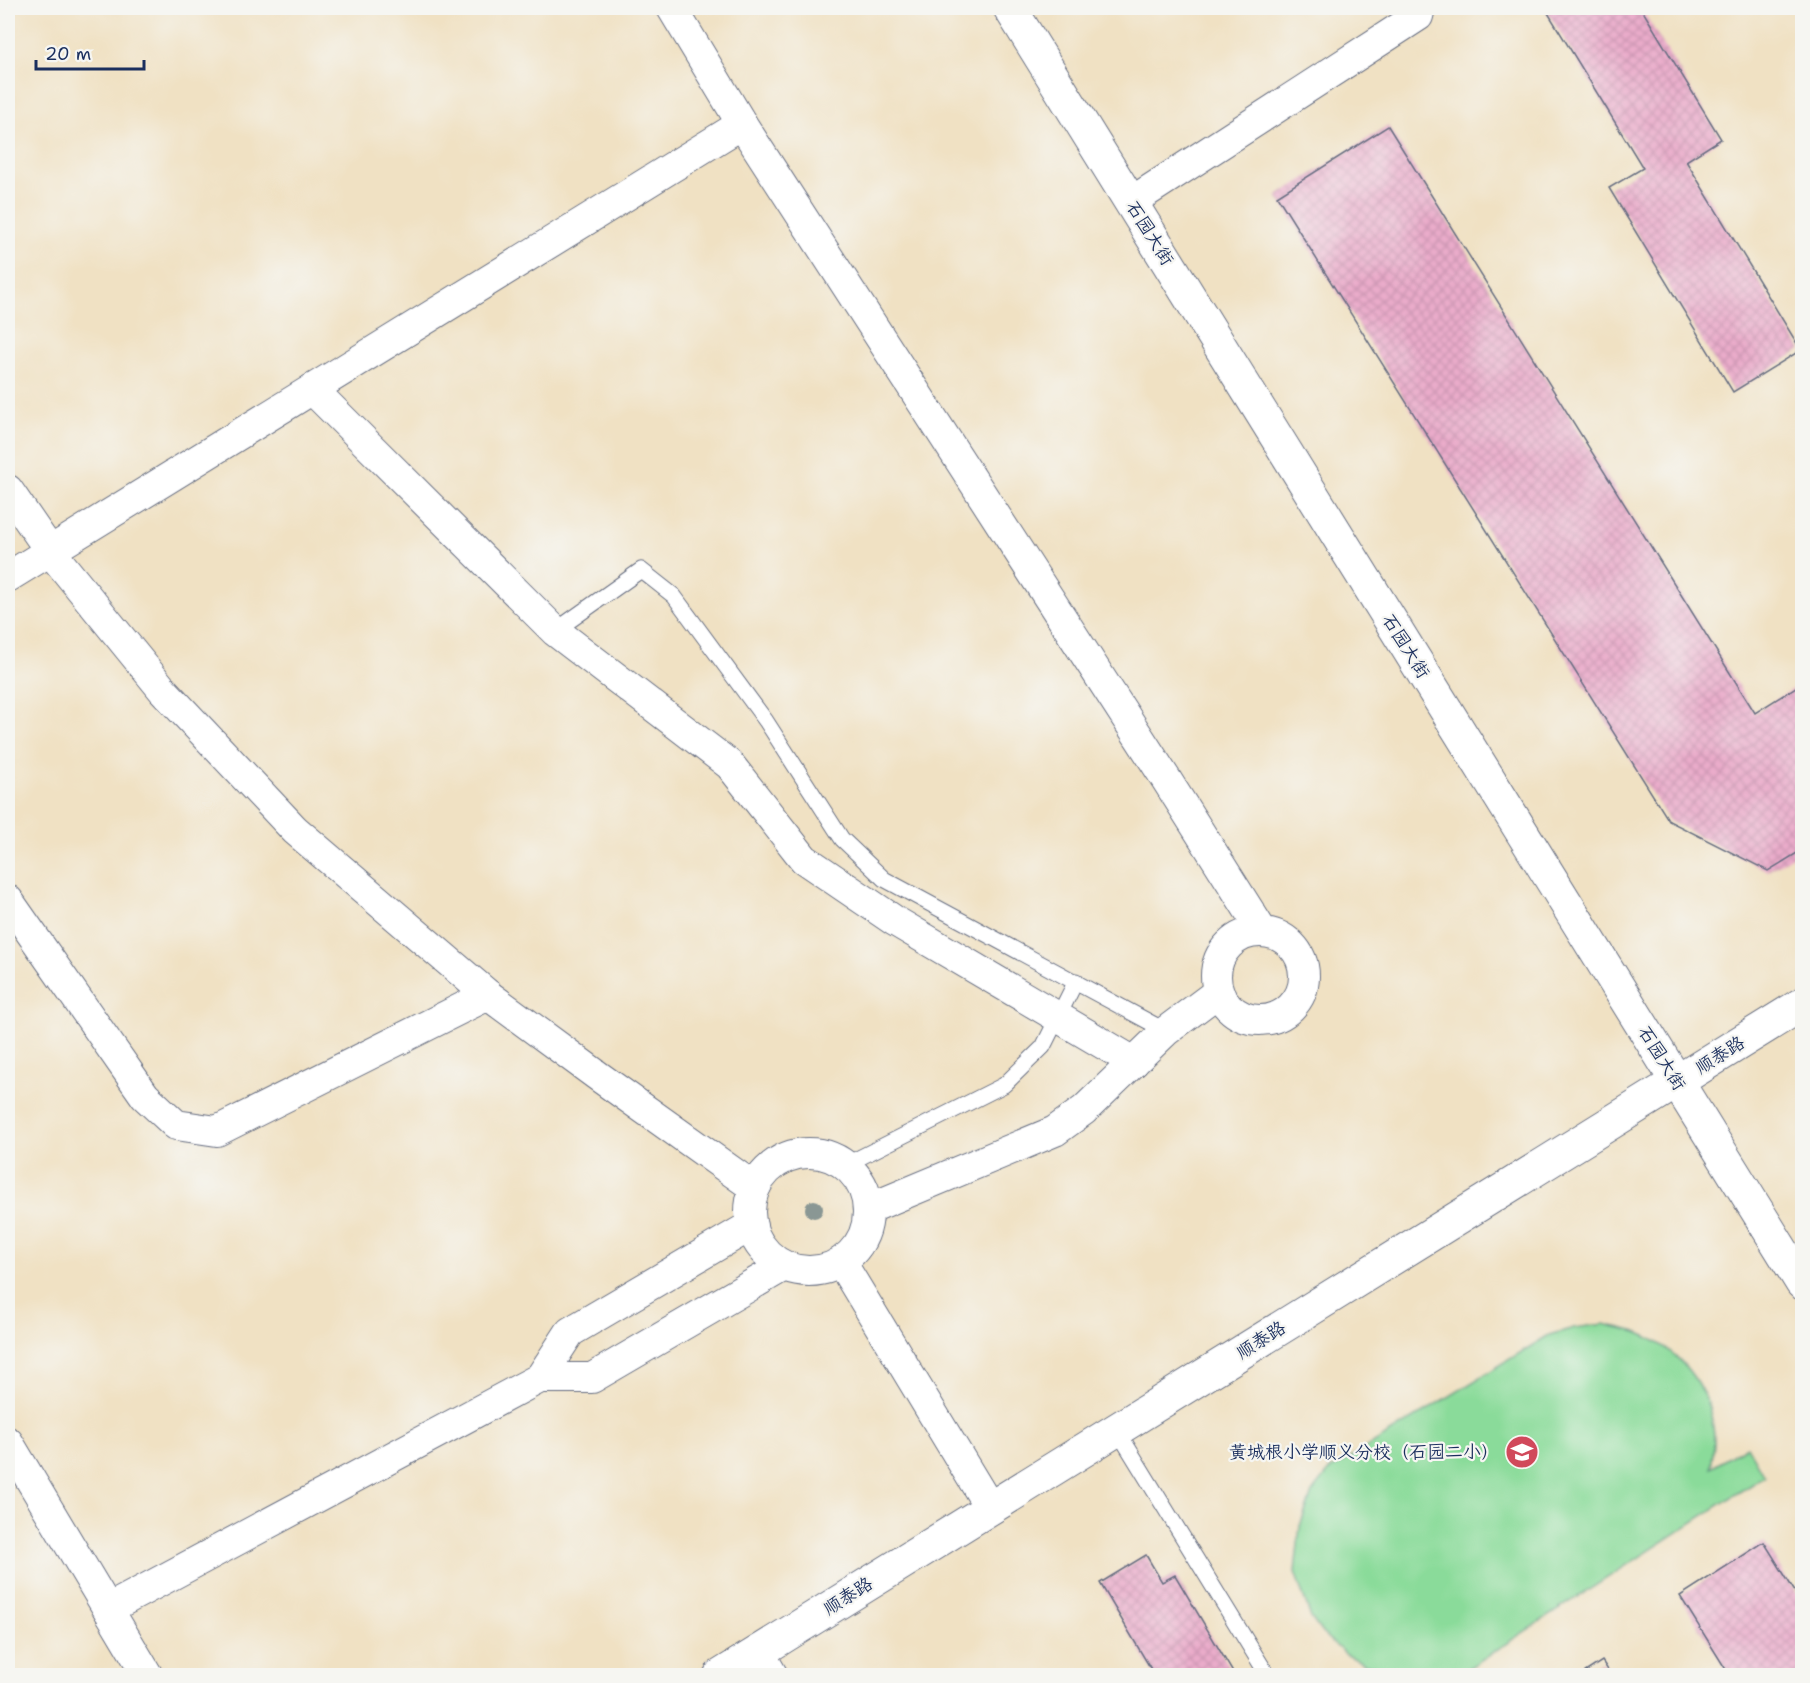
<svg xmlns="http://www.w3.org/2000/svg" width="1810" height="1683" viewBox="0 0 1810 1683" font-family="'Shantell Sans','LXGW WenKai TC',sans-serif">
<style>
.pitch{fill:#8adb9a;stroke:#52857c;stroke-width:1.5}
.building{fill:url(#building-cross-hatch)}
.lines{fill:none;stroke-linecap:round;stroke-linejoin:round}
.lane-casing{stroke:#666d81;stroke-width:17}
.street-casing{stroke:#666d81;stroke-width:32}
.secondary-casing{stroke:#666d81;stroke-width:35}
.lane{stroke:#fff;stroke-width:15}
.street{stroke:#fff;stroke-width:30}
.secondary{stroke:#fff;stroke-width:33}
.tree{fill:#8a9794}
.labels{text-anchor:middle;dominant-baseline:central;stroke-width:4.5;stroke-linejoin:round;paint-order:stroke}
.street-label{font-size:18px;fill:#1b2f5e;stroke:#f6f6f2}
.poi-label{font-size:18px;fill:#1b2f5e;stroke:#f6f6f2;text-anchor:end}
</style>
<defs>
<pattern id="building-cross-hatch" width="8" height="8" patternUnits="userSpaceOnUse" patternTransform="scale(1.5)"><rect width="8" height="8" fill="#eaacca"/><path d="M0 0l8 8M0 8l8-8" fill="none" stroke="#c894b0"/></pattern>
</defs>
<rect width="100%" height="100%" fill="#f6f6f2"/>
<filter id="ink" filterUnits="userSpaceOnUse"><feTurbulence type="fractalNoise" baseFrequency=".0167" numOctaves="2"/><feDisplacementMap in="SourceGraphic" scale="12" xChannelSelector="R" yChannelSelector="G"/><feConvolveMatrix kernelMatrix="1 2 1 2 8 2 1 2 1" color-interpolation-filters="sRGB"/></filter>
<filter id="wash" filterUnits="userSpaceOnUse"><feTurbulence type="fractalNoise" baseFrequency=".008" numOctaves="4" result="noise"/><feDisplacementMap in="SourceGraphic" scale="24" xChannelSelector="R" yChannelSelector="G"/><feGaussianBlur stdDeviation="1.35" result="paint"/><feColorMatrix in="noise" values="0 0 0 0 0 0 0 0 0 0 0 0 0 0 0 0 0 1.4 0 .05"/><feComposite in="paint" operator="in"/></filter>
<g filter="url(#wash)">
<rect width="100%" height="100%" fill="#f0e1c3"/>
<path class="pitch" d="M 1604,1324 C 1615,1327 1628,1329 1639,1333 C 1682,1350 1714,1394 1714,1441 C 1714,1450 1712,1459 1711,1468 L 1747,1446 L 1764,1476 L 1458,1675 L 1384,1675 L 1391,1670 L 1365,1664 L 1345,1654 L 1322,1633 L 1311,1618 L 1295,1572 L 1300,1526 L 1312,1493 L 1330,1470 L 1549,1335 L 1574,1328 Z"/>
<g id="blocks">
<g class="building">
<polygon points="1545,8 1641,8 1721,139 1686,161 1801,350 1733,392 1609,188 1643,168"/>
<polygon points="1388,126 1755,713 1802,683 1802,850 1768,871 1669,821 1277,196"/>
<polygon points="1764,1542 1802,1603 1802,1676 1730,1676 1680,1596"/>
<polygon points="1146,1555 1162,1582 1175,1575 1235,1676 1155,1676 1100,1583"/>
<polygon points="1602,1661 1612,1676 1579,1676"/>
</g>
</g>
</g>
<g filter="url(#ink)">
<use href="#blocks" fill-opacity="0" stroke="#666d81" stroke-width="1.5"/>
<g class="lines">
<g class="lane-casing">
<g id="lane">
<polyline points="555,631 641,570 674,596 766,721 842,839 884,879 1166,1031"/>
<polyline points="845,1165 1004,1085 1043,1047 1076,981"/>
<polyline points="1117,1430 1268,1676"/>
</g>
</g>
<g class="street-casing">
<g id="street">
<polyline points="672,8 742,124 1166,779 1262,931"/>
<polyline points="1131,202 1418,16 1420,8"/>
<polyline points="312,389 555,631 730,765 804,859 895,921 1134,1062"/>
<polyline points="8,490 50,551 163,690 295,830 488,995 598,1076 755,1188"/>
<polyline points="8,577 742,124"/>
<polyline points="8,900 145,1096 176,1125 217,1131 488,995"/>
<circle cx="1260" cy="976" r="44"/>
<circle cx="809" cy="1212" r="59"/>
<polyline points="868,1209 1055,1131 1084,1110 1166,1031 1218,992"/>
<polyline points="752,1225 570,1332 540,1378 592,1378 784,1266"/>
<polyline points="841,1262 990,1508"/>
<polyline points="8,1442 148,1676"/>
<polyline points="108,1609 540,1378"/>
<polyline points="759,1652 773,1676"/>
</g>
</g>
<g class="secondary-casing">
<g id="secondary">
<polyline points="1010,8 1802,1283"/>
<polyline points="720,1676 1802,1004"/>
</g>
</g>
<use href="#lane" class="lane"/>
<use href="#street" class="street"/>
<use href="#secondary" class="secondary"/>
</g>
<circle class="tree" cx="814" cy="1209" r="9"/>
</g>
<defs>
<g id="school-disc" transform="scale(1.725)"><circle r="9.5" fill="#d1495b" stroke="#f6f6f2"/><path d="M0-5L7-2L0 1L-7-2ZM-4 1L0 2.5L4 1V4Q0 6-4 4Z" fill="#fff"/></g>
</defs>
<g fill-rule="evenodd">
<use href="#school-disc" x="1522" y="1452"/>
</g>
<g class="labels">
<g class="street-label">
<text transform="translate(1150 233) rotate(58)">石园大街</text>
<text transform="translate(1406 646) rotate(58)">石园大街</text>
<text transform="translate(1720 1055) rotate(-32)">顺泰路</text>
<text transform="translate(1662 1058) rotate(58)">石园大街</text>
<text transform="translate(1261 1340) rotate(-32)">顺泰路</text>
<text transform="translate(848 1596) rotate(-32)">顺泰路</text>
</g>
<g class="poi-label">
<text x="1499" y="1452">黄城根小学顺义分校（石园二小）</text>
</g>
</g>
<rect width="1810" height="1683" fill="none" stroke="#f6f6f2" stroke-width="30"/>
<path d="M36 60v9h108v-9" fill="none" stroke="#1b2f5e" stroke-width="3"/>
<text x="45" y="60" font-size="18" fill="#1b2f5e" stroke="#f6f6f2" stroke-width="4.5" paint-order="stroke">20 m</text>
</svg>
